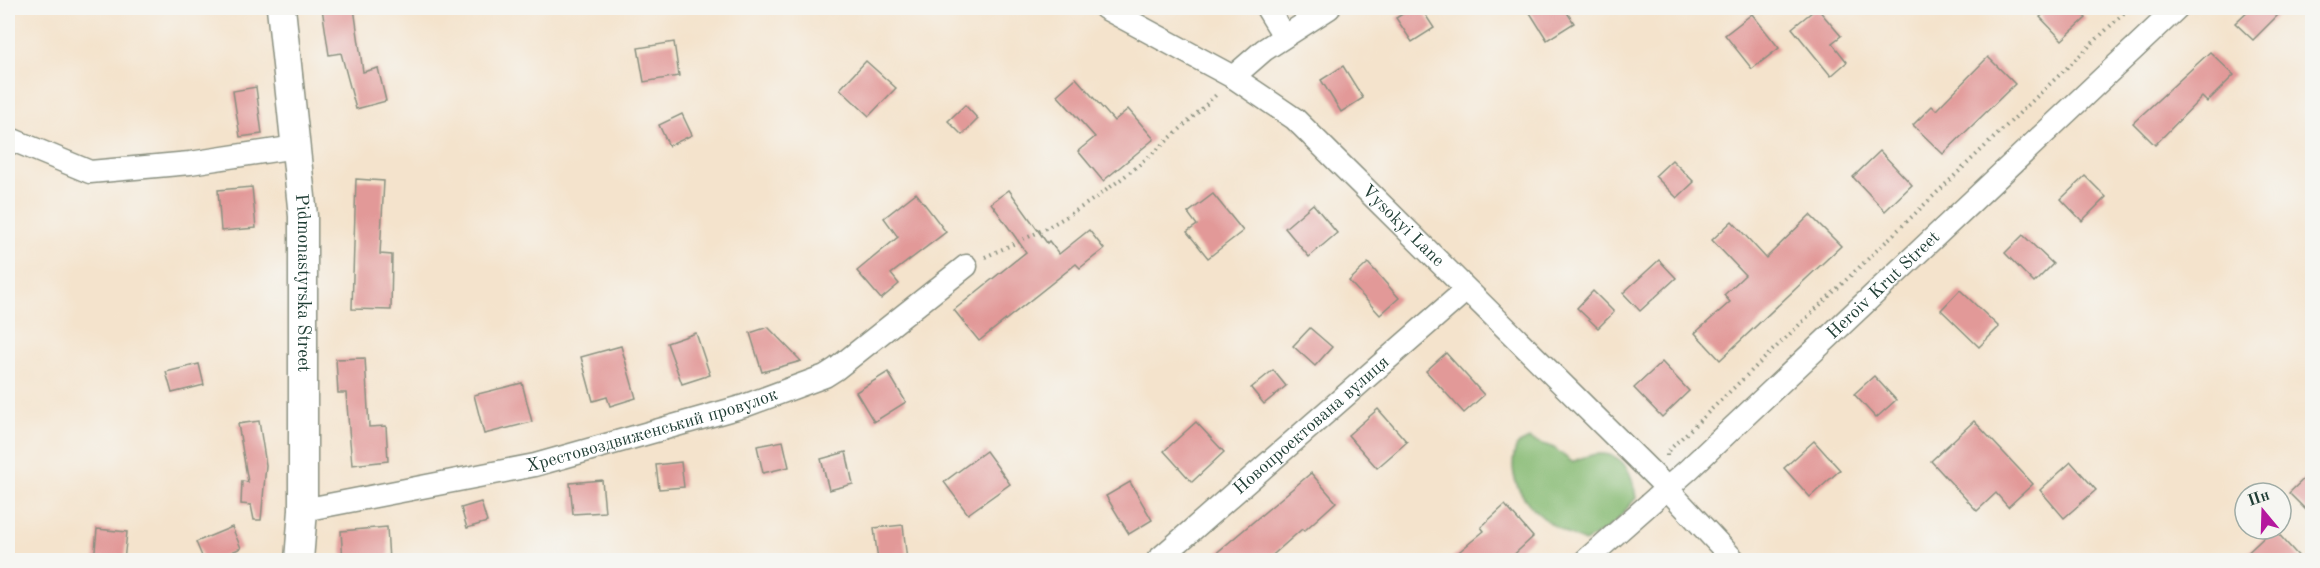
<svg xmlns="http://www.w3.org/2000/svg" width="2320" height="568" viewBox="0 0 2320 568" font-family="'Old Standard TT',serif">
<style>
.forest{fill:#88bb74;stroke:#547c54;stroke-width:1.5}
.building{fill:#e29998}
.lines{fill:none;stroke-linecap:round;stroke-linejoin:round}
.minor-casing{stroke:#8a9080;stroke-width:25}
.tertiary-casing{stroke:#8a9080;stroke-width:31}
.path{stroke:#8a9080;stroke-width:4;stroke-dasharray:1.5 4.5;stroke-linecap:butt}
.minor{stroke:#fff;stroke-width:22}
.tertiary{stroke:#fff;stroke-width:28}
.labels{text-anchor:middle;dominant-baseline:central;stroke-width:4.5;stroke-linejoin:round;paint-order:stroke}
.street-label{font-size:18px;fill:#1f3d34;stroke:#f6f6f2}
</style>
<rect width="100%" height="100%" fill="#f6f6f2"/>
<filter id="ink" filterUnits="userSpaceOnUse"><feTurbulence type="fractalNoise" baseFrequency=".0167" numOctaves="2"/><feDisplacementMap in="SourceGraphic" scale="12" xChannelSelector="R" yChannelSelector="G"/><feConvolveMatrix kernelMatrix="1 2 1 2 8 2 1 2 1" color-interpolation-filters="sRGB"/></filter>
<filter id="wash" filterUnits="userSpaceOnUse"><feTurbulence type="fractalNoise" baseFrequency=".008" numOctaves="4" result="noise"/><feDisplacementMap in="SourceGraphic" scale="24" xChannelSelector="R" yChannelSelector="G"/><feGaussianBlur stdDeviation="1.35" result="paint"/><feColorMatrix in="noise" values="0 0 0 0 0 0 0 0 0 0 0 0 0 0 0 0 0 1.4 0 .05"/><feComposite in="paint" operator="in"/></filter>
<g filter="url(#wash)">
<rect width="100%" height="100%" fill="#f4e3cc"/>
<path class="forest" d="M 1529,439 L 1554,448 L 1572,462 C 1610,444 1631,457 1636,498 L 1612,526 L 1585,542 C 1547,526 1499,492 1517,445 Z"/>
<g id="blocks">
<g class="building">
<polygon points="322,8 354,8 363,72 378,68 386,101 356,109 341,53 329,55"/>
<polygon points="1412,8 1421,8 1434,28 1412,42 1396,18"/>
<polygon points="1527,8 1564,8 1574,23 1547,40"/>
<polygon points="1817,8 1841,36 1832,43 1847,62 1831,76 1792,28"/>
<polygon points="2050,8 2075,8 2086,18 2062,40 2040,17"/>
<polygon points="2251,8 2285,8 2253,40 2235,23"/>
<polygon points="1752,14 1779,48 1752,69 1725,35"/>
<polygon points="674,42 679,76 644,82 638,48"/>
<polygon points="2210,52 2234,75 2207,102 2202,97 2155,145 2133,123"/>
<polygon points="1988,57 2015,84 1943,154 1913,125 1932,106 1936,110"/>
<polygon points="866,61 896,88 869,116 840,89"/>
<polygon points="1343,66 1363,98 1341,112 1321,80"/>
<polygon points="1076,78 1114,121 1128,109 1154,139 1103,181 1078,151 1095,137 1057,95"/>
<polygon points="256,87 262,134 240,137 233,91"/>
<polygon points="965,105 978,119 962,135 948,121"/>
<polygon points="682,114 692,135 669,146 659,125"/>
<polygon points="1880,151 1912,185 1885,211 1853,177"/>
<polygon points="1672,160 1694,182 1677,198 1655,176"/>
<polygon points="2085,176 2106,197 2082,221 2061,199"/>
<polygon points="356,179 384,181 380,254 392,255 391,310 352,309"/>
<polygon points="252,187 256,228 221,231 218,190"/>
<polygon points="1009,190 1047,243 1049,241 1059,254 1089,230 1104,249 1080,268 1076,264 979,341 954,310 1026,252 991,203"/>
<polygon points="916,193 946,232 891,274 899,284 881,299 857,271 898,237 884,218"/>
<polygon points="1213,194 1243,231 1208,258 1187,232 1197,225 1188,213"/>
<polygon points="1313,204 1337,233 1309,257 1285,228"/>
<polygon points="1810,215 1841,246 1720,360 1695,333 1730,302 1724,295 1745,275 1712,240 1732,221 1766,258"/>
<polygon points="2023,235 2053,264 2034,283 2005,253"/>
<polygon points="1659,260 1676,278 1640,311 1623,293"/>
<polygon points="1368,263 1399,298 1380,315 1349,281"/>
<polygon points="1960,290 1999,327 1979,347 1941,310"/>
<polygon points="1593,291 1614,312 1598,328 1577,308"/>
<polygon points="768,327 801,361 762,372 750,333"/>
<polygon points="1310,328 1332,347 1315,366 1293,346"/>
<polygon points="696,333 710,375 682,384 667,343"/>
<polygon points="621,346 636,398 610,406 607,397 593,401 581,357"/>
<polygon points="1446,353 1484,395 1464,413 1426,371"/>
<polygon points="365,358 369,427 386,426 388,461 352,465 346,393 338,393 336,359"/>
<polygon points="1662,362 1689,391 1662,417 1634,388"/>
<polygon points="199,364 204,385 172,393 166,372"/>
<polygon points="1273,370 1286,386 1264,404 1251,388"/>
<polygon points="888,372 906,402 874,422 856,392"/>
<polygon points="1874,376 1896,400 1876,418 1854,394"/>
<polygon points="522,383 532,422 484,434 474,395"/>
<polygon points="1378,409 1407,442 1377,468 1348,435"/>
<polygon points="259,421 266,465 261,520 254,520 251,505 241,504 242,481 248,482 238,424"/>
<polygon points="1974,421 2033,484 2008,507 1996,493 1977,511 1931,461"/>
<polygon points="1196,422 1224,452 1192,482 1164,451"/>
<polygon points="783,441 789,467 763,473 757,446"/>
<polygon points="1814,441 1840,470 1810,497 1784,468"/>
<polygon points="986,451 1010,484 968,514 944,482"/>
<polygon points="846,452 853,484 829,490 821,459"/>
<polygon points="681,462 684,487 659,489 656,465"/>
<polygon points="2071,462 2096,490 2064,518 2040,490"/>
<polygon points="2313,470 2313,517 2289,493"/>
<polygon points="1311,473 1336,502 1304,531 1302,529 1266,561 1207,561"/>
<polygon points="602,480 605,512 573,514 570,483"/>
<polygon points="1130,482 1152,520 1129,534 1106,496"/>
<polygon points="481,502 487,522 467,528 461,508"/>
<polygon points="1505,505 1533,537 1507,561 1448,561 1484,531 1481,527"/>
<polygon points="903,525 907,561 878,561 874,528"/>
<polygon points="232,527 241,548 211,561 204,561 196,542"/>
<polygon points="387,527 389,561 343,561 341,531"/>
<polygon points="97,529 127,532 124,561 94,561"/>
<polygon points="2274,529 2303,561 2239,561 2273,529"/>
</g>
</g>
</g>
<g filter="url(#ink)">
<use href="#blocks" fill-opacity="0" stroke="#8a9080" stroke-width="1.5"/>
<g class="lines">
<g class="minor-casing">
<g id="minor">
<path id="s1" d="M 1105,8 L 1233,77 L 1295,119 L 1658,479 L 1734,560"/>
<polyline points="1267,8 1284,36"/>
<polyline points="1233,77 1264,50 1329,8"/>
<polyline points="8,138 90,172 190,163 296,147"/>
<path id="s2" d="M 303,510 L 535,465 L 744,406 L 825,376 L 836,369 L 966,266"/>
<path id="s3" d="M 1158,560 L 1466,290"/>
<path id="s4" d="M 1586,560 L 1689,469 L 2177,8"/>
</g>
</g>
<g class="tertiary-casing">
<g id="tertiary">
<path id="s5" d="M 281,8 L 303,216 L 303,510 L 299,560"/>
</g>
</g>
<g class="path">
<path d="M 985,257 C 1006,247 1028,238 1048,227 C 1111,193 1167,143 1218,93"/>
<polyline points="1667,456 1667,452 2129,8"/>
</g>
<use href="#minor" class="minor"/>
<use href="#tertiary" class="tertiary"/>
</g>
</g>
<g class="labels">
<g class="street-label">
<text stroke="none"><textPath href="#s1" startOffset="372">Vysokyi Lane</textPath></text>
<text stroke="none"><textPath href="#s5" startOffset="276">Pidmonastyrska Street</textPath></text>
<text stroke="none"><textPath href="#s4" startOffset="405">Heroiv Krut Street</textPath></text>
<text stroke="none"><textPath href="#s3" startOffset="204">Новопроектована вулиця</textPath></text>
<text stroke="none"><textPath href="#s2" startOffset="358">Хрестовоздвиженський провулок</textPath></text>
</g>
</g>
<rect width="2320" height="568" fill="none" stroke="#f6f6f2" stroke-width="30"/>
<g transform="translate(2263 511) rotate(341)"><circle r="28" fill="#f6f6f2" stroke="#a0aca6" stroke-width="1.5"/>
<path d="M0-4.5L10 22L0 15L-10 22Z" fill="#b5179e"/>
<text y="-9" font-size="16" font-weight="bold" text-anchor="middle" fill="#1f3d34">Пн</text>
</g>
</svg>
